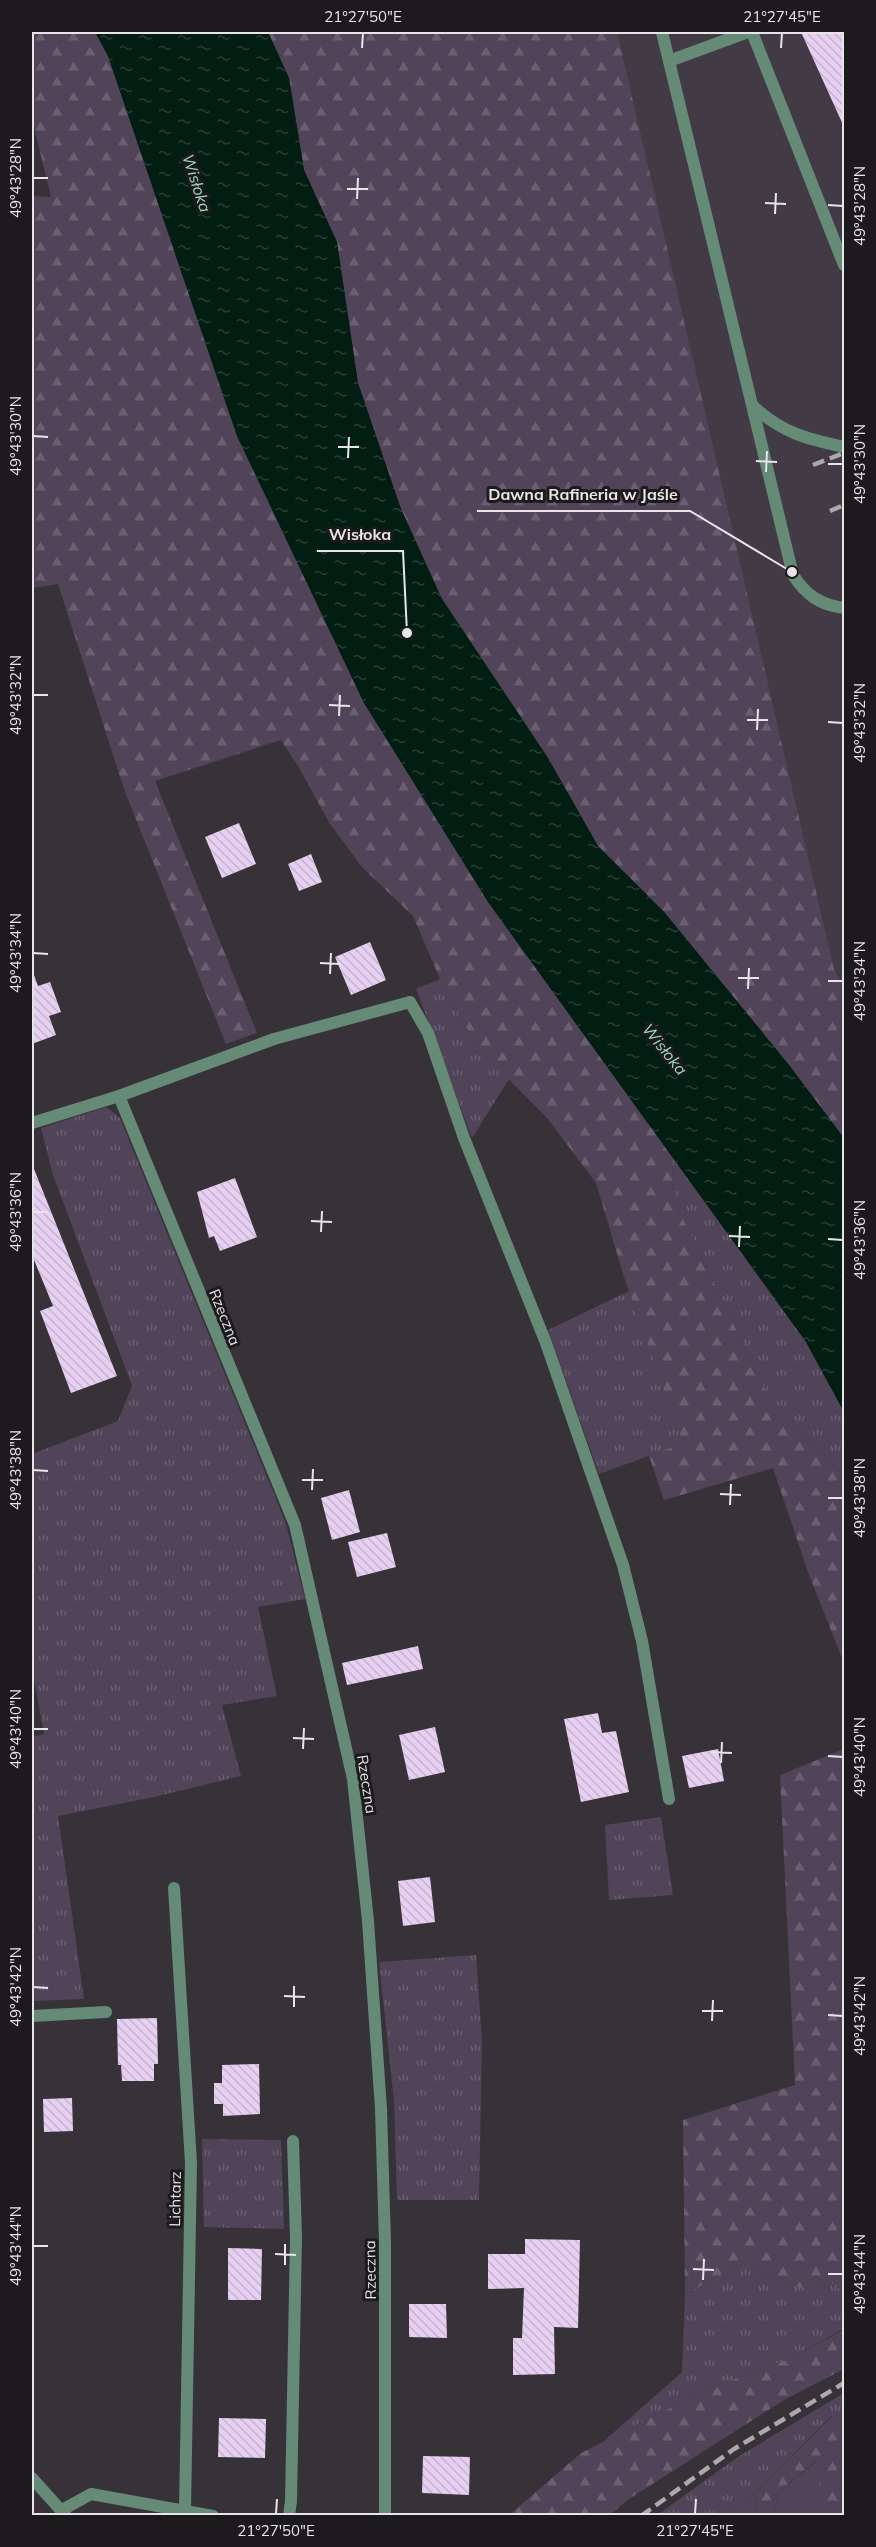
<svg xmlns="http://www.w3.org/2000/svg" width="876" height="2547" viewBox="0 0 876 2547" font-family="Mulish,sans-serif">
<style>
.built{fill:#423b46}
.grass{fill:url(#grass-tufts)}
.forest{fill:url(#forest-firs)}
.green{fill:#514358}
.water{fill:url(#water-ripples)}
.building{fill:url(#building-back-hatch)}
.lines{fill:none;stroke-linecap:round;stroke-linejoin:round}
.service{stroke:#658a76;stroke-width:12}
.minor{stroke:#658a76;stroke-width:12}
.tertiary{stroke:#658a76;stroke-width:12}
.rail{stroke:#aca9ae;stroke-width:4.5;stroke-dasharray:12 6;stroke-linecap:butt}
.ticks{fill:none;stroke:#e8e5e9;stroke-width:2}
.labels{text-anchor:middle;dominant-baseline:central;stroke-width:6;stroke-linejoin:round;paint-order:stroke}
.street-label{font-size:15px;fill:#e8e5e9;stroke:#1c1a1d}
.water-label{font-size:16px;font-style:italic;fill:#9ddebc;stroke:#1c1a1d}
.leader{fill:none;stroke:#e8e5e9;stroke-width:2}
.callout-dot{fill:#e8e5e9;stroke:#1c1a1d;stroke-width:2}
.callout-label{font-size:16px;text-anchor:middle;font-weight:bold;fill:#e8e5e9;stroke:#1c1a1d;stroke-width:6;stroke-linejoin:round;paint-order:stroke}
.neatline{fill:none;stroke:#e8e5e9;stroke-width:2}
.ticks-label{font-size:15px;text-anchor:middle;fill:#e8e5e9}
</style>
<defs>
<pattern id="grass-tufts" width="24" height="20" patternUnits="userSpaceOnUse" patternTransform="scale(1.5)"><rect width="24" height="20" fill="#514358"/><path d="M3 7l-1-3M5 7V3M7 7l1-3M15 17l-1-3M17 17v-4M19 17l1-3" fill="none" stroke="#6a5e70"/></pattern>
<pattern id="forest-firs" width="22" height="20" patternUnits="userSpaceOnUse" patternTransform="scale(1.5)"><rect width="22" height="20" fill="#514358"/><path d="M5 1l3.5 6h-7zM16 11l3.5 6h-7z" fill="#6a5e70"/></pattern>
<pattern id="water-ripples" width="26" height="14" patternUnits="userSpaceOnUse" patternTransform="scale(1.5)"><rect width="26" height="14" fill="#021d11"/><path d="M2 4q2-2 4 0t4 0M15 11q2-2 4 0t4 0" fill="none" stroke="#273e34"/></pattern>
<pattern id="building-back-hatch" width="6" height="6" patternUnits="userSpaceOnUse" patternTransform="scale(1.5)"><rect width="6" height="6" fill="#e7cff1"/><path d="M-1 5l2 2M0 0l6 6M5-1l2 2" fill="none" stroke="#c7b3cf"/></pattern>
</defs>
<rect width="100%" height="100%" fill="#363238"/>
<polygon class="built" points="616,32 844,32 844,987 834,969"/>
<g class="grass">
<polygon points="440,979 477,1047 509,1079 472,1138 416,989"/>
<polygon points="106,1107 120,1118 274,1494 286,1524 305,1599 258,1607 277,1696 222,1705 241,1776 154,1797 58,1816 84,1999 32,2001 32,1737 44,1734 32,1669 32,1454 118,1421 132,1386 53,1175 41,1128"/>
<polygon points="672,1157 806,1342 844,1412 844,1476 767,1394 674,1200"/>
<polygon points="629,1291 684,1443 599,1474 548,1330"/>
<polygon points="661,1817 673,1895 609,1900 605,1825"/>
<polygon points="476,1955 482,2041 479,2200 397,2200 394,2101 379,1962"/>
<polygon points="202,2139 281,2140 284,2229 204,2227"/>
<polygon points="746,2262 771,2278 802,2288 835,2283 844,2295 843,2329 792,2358 712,2387 603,2442 682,2372 685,2294"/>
<polygon points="844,2393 844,2414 830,2417 755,2494 725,2515 656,2516 736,2458"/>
</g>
<g class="forest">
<polygon points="32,32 95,32 108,56 237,436 364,703 488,902 672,1157 674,1200 767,1394 844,1476 844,1663 809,1575 773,1468 664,1500 649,1456 683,1443 624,1277 596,1183 548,1119 477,1047 440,979 413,916 362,867 330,824 298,766 281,740 155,781 257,1033 226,1044 125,792 58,584 32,588 32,196 51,197 32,119"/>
<polygon points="268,32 617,32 834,969 844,987 844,1138 789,1065 665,913 598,846 548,758 442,599 401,509 358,383 337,242 304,170 289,78"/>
<polygon points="844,1749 844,2295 835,2283 802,2288 771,2278 746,2262 685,2294 683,2120 795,2085 780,1775"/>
<polygon points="844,2301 844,2369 784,2400 629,2499 610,2515 509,2515 581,2453 712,2387 792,2358 843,2330"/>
<polygon points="844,2414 844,2515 822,2515 816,2461 777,2493 775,2515 758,2515 755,2494 831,2417"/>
</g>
<g class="green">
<polygon points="817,2461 822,2515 775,2515 777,2493"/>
<polygon points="755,2494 758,2515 725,2515"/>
</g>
<polygon class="water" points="95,32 268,32 289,78 304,170 337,242 358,383 401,509 442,599 548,758 598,846 665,913 789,1065 844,1138 844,1412 806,1342 488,902 364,703 237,436 108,56"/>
<g class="building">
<polygon points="801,32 844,32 844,127"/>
<polygon points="239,823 256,864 222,878 205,837"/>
<polygon points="311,854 322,882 299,891 288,864"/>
<polygon points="370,942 386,980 351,995 335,957"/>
<polygon points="34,975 38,986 50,982 61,1012 49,1016 56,1035 32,1044 32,976"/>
<polygon points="32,1164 117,1376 71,1393 40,1311 53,1306 32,1255"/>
<polygon points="235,1178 257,1237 220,1251 214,1236 209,1238 197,1192"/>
<polygon points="349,1490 360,1532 332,1540 321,1498"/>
<polygon points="387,1533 396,1567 357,1577 348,1542"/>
<polygon points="418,1646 423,1669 347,1685 342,1663"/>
<polygon points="598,1713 602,1733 616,1731 629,1792 581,1802 564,1719"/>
<polygon points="435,1727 445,1772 409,1780 399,1735"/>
<polygon points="718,1749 724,1781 689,1788 682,1756"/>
<polygon points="430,1877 435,1922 403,1926 398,1881"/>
<polygon points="157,2018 158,2064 154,2064 154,2081 122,2081 121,2065 118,2065 117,2019"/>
<polygon points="259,2064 260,2114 223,2116 223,2104 214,2104 214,2083 222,2083 222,2065"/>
<polygon points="72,2098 73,2131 44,2132 43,2099"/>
<polygon points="525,2239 580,2240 578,2328 554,2327 555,2374 513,2375 513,2338 522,2338 524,2288 488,2289 488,2254 525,2254"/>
<polygon points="228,2248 262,2249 261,2300 228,2300"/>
<polygon points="409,2304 446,2304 447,2338 409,2337"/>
<polygon points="219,2418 266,2419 265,2458 218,2457"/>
<polygon points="423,2456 470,2457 469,2495 422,2493"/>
</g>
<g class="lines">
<g class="service">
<path d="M 662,32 L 793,575 C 806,595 820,605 844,608"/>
<polyline points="752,32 844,265"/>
<polyline points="669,61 748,32"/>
<path d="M 753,406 C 782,433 807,439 844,447"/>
<polyline points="410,1002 428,1033 464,1138 546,1343 623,1565 642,1641 669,1799"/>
<polyline points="32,2016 106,2012"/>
<polyline points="289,2516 291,2501 296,2238 293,2141"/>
</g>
<g class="minor">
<polyline points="119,1096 295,1525 353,1779 368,1921 381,2109 385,2242 385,2516"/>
<polyline points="32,1123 119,1096 274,1039 410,1002"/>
<polyline points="174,1888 191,2163 185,2510"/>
<polyline points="62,2510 91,2494 213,2516"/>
</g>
<polyline class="tertiary" points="32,2478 66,2516"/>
<g class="rail">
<polyline points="813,465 844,453"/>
<polyline points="830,511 844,505"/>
<polyline points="641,2516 734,2449 844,2383"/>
</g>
</g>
<path class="ticks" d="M 362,48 L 363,33M 781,48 L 782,33M 33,178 L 48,178M 347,189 L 368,189M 357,199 L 358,178M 765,203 L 786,204M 828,205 L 843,206M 775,214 L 776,193M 33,436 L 48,437M 338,447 L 359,447M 348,458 L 349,437M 756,461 L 777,462M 828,464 L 843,464M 766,472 L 767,451M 33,695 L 48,695M 329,705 L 350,706M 339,716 L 340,695M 747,720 L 768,720M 828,722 L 843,723M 757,730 L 758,709M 33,953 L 48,954M 320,963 L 341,964M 330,974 L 331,953M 738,978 L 759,978M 828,981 L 843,981M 748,989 L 749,968M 33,1212 L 48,1212M 311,1221 L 332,1222M 321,1232 L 322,1211M 729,1236 L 750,1237M 828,1239 L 843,1240M 739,1247 L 740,1226M 33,1470 L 48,1471M 302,1480 L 323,1480M 312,1490 L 313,1469M 720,1494 L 741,1495M 828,1498 L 843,1498M 730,1505 L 731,1484M 33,1729 L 48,1729M 293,1738 L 314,1739M 303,1749 L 304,1728M 711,1752 L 732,1753M 828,1756 L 843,1757M 721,1763 L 722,1742M 33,1987 L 48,1988M 284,1996 L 305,1997M 294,2007 L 294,1986M 702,2011 L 723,2011M 828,2015 L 843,2016M 712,2021 L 713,2000M 33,2246 L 48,2246M 275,2254 L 296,2255M 285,2265 L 285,2244M 693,2269 L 714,2270M 828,2274 L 843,2274M 703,2280 L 704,2259M 276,2514 L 277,2499M 695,2514 L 696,2499"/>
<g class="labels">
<g class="street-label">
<text transform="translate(225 1317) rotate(68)">Rzeczna</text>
<text transform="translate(367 1784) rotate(81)">Rzeczna</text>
<text transform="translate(175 2199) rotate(-89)">Lichtarz</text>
<text transform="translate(370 2270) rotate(-91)">Rzeczna</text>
</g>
<g class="water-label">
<text transform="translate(197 183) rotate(72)">Wisłoka</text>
<text transform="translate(665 1049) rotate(51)">Wisłoka</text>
</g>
</g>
<path class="leader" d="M792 572L690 511H477M407 633L403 551H317"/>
<g class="callout-dot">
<circle cx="792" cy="572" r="6"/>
<circle cx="407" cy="633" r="6"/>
</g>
<g class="callout-label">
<text x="583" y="500">Dawna Rafineria w Jaśle</text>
<text x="360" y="540">Wisłoka</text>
</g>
<rect width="876" height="2547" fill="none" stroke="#1c1a1d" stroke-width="66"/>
<rect x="33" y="33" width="810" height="2481" class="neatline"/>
<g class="ticks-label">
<text x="363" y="22">21°27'50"E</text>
<text x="782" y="22">21°27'45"E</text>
<text transform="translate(16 178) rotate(-90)" y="5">49°43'28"N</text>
<text transform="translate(860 206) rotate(-90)" y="5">49°43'28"N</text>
<text transform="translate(16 436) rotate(-90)" y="5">49°43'30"N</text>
<text transform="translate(860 464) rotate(-90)" y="5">49°43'30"N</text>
<text transform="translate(16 695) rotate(-90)" y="5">49°43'32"N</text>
<text transform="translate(860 723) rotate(-90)" y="5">49°43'32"N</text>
<text transform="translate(16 953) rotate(-90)" y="5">49°43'34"N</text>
<text transform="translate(860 981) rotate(-90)" y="5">49°43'34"N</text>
<text transform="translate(16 1212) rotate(-90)" y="5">49°43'36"N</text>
<text transform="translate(860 1240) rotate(-90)" y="5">49°43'36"N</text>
<text transform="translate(16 1470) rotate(-90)" y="5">49°43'38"N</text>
<text transform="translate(860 1498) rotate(-90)" y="5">49°43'38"N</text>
<text transform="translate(16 1729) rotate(-90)" y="5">49°43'40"N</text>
<text transform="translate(860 1757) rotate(-90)" y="5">49°43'40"N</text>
<text transform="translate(16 1987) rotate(-90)" y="5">49°43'42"N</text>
<text transform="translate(860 2016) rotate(-90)" y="5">49°43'42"N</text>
<text transform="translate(16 2246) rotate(-90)" y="5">49°43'44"N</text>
<text transform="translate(860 2274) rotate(-90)" y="5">49°43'44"N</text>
<text x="276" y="2536">21°27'50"E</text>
<text x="695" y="2536">21°27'45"E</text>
</g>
</svg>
